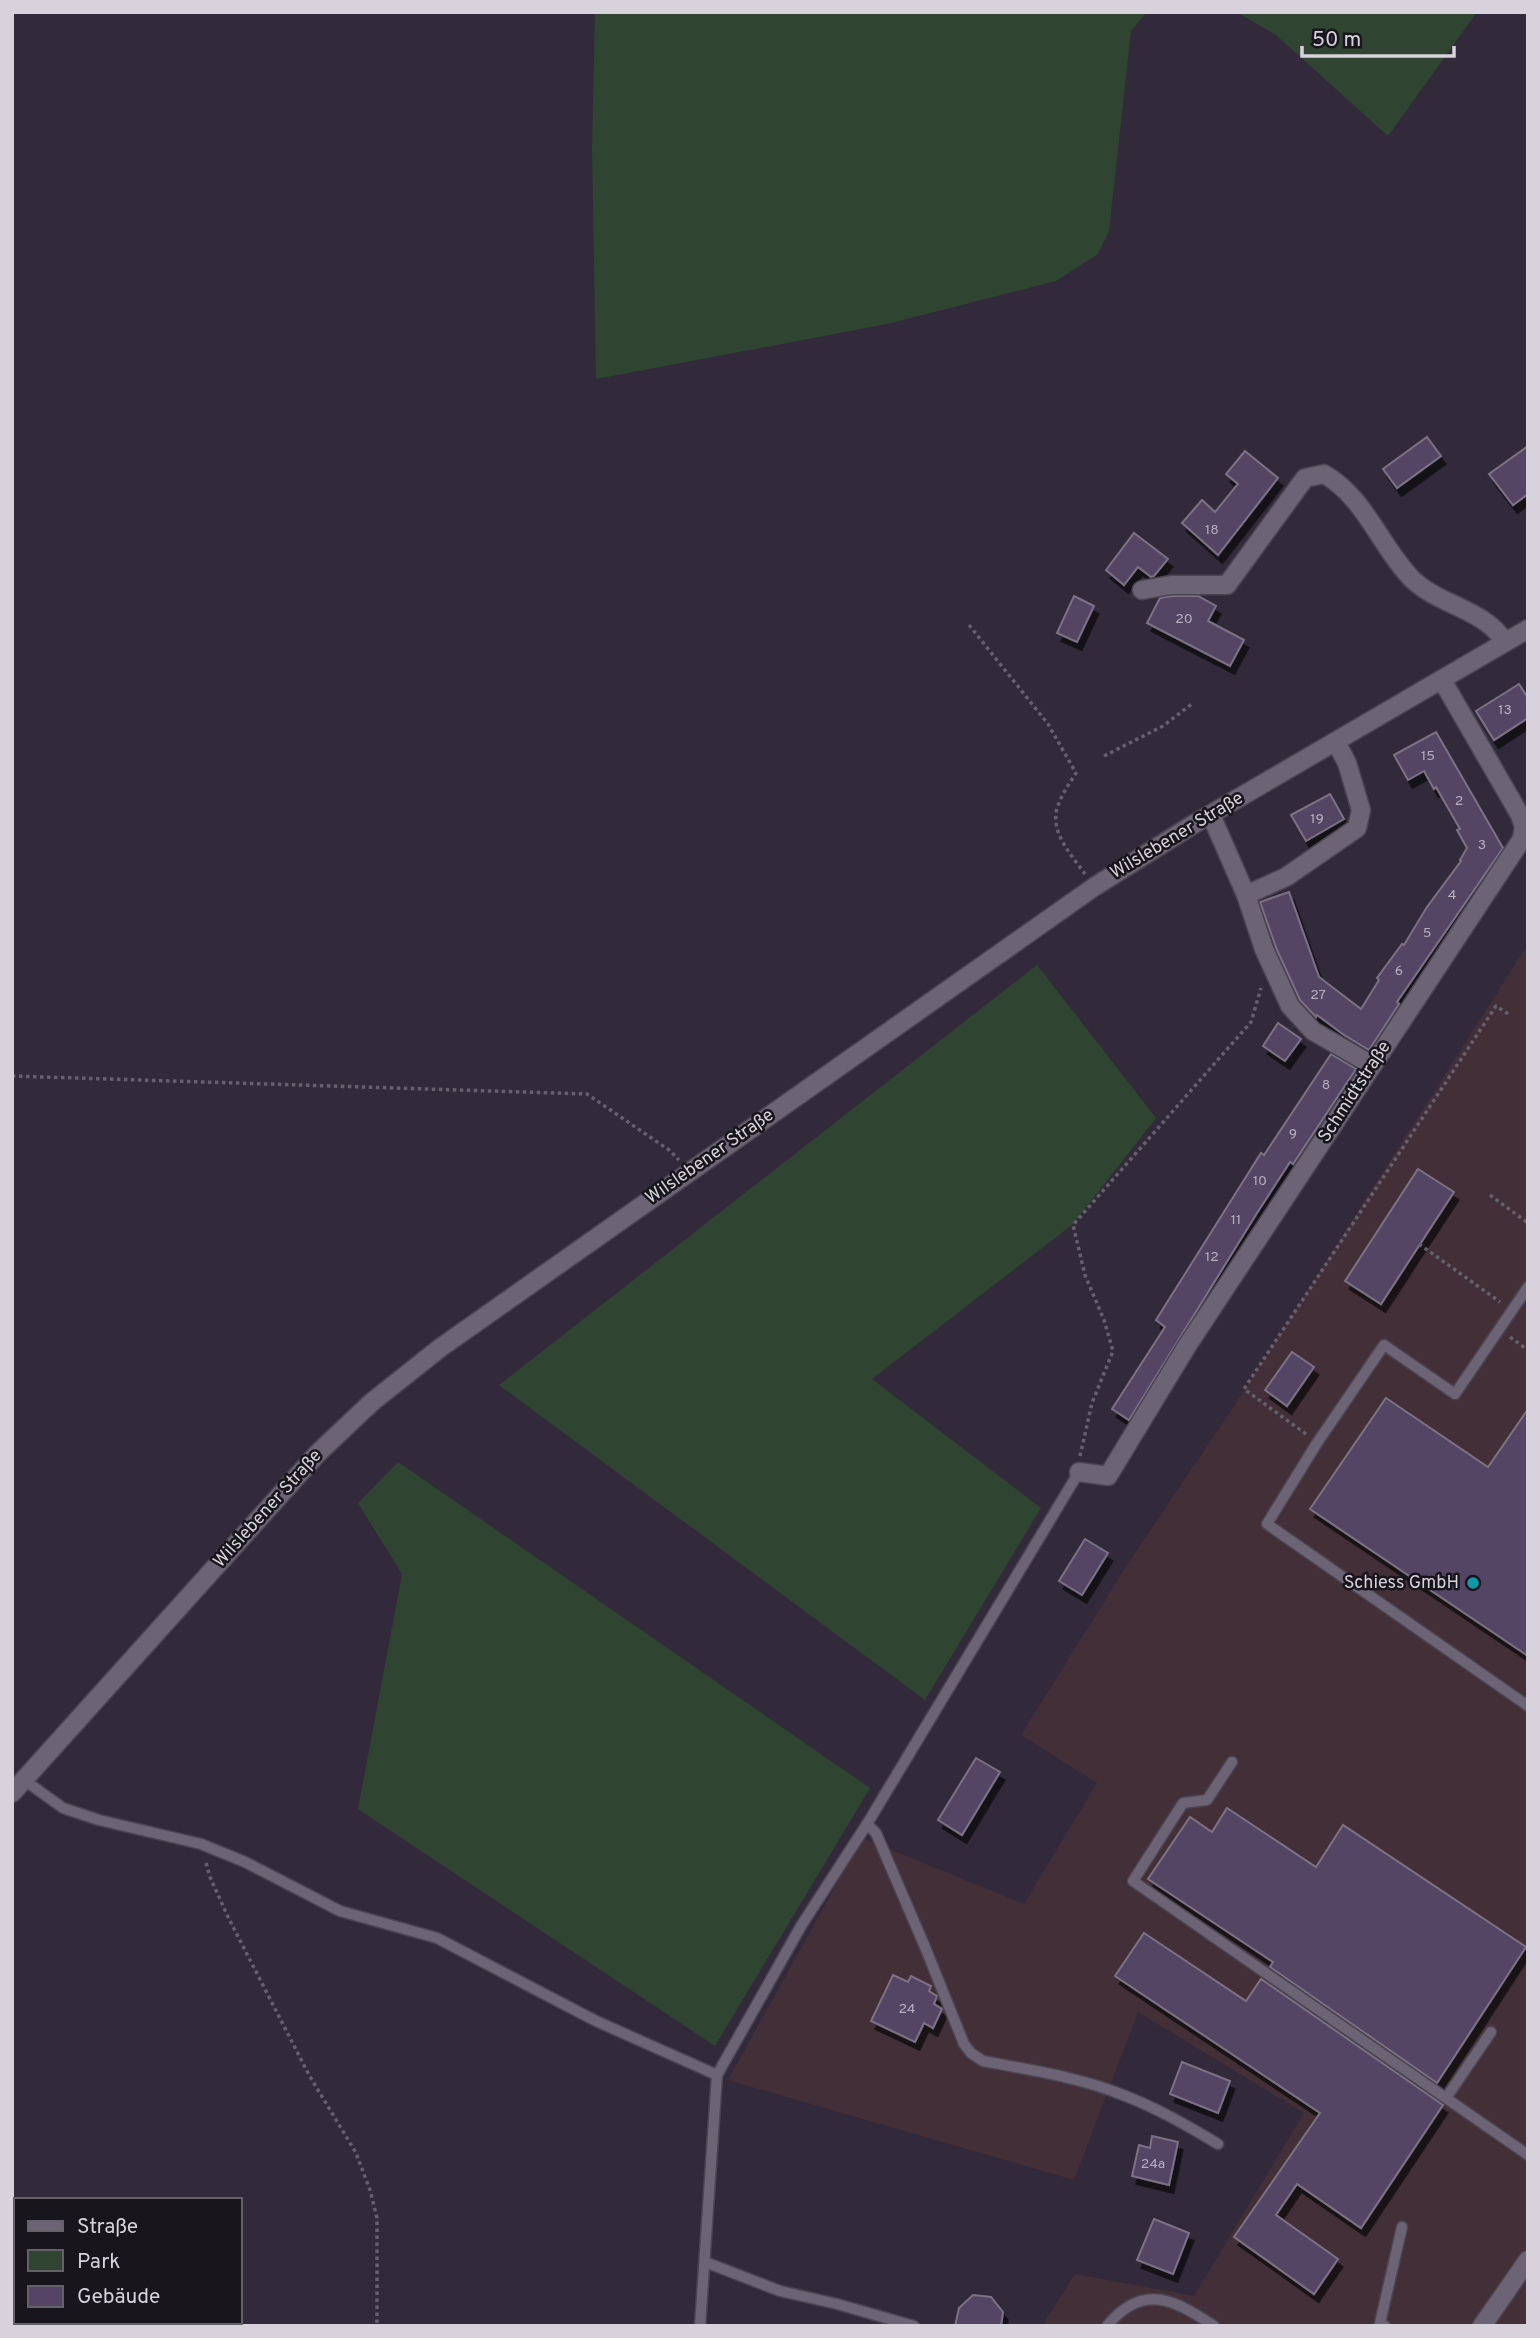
<svg xmlns="http://www.w3.org/2000/svg" width="1540" height="2338" viewBox="0 0 1540 2338" font-family="Overpass,sans-serif">
<style>
.industrial{fill:#422f37}
.green{fill:#2f4532}
.building{fill:#554465;stroke:#7b7284;stroke-width:2;filter:url(#shadow)}
.lines{fill:none;stroke-linecap:round;stroke-linejoin:round}
.service-casing{stroke:#4b4552;stroke-width:13}
.minor-casing{stroke:#4b4552;stroke-width:21}
.tertiary-casing{stroke:#4b4552;stroke-width:21}
.path{stroke:#665f6d;stroke-width:3.5;stroke-dasharray:3.5 3.5;stroke-linecap:butt}
.service{stroke:#6c6375;stroke-width:10}
.minor{stroke:#6c6375;stroke-width:18}
.tertiary{stroke:#6c6375;stroke-width:18}
.culture-dot{fill:#0f9aa8;stroke:#18151c;stroke-width:2.5}
.labels{text-anchor:middle;dominant-baseline:central;stroke-width:5;stroke-linejoin:round;paint-order:stroke}
.number-label{font-size:14px;fill:#b6aebe}
.street-label{font-size:18px;fill:#d7d2dc;stroke:#18151c}
.poi-label{font-size:18px;fill:#d7d2dc;stroke:#18151c;text-anchor:end}
</style>
<defs>
<filter id="shadow"><feDropShadow dx="4.5" dy="8" stdDeviation="0" flood-color="#0009"/></filter>
</defs>
<rect width="100%" height="100%" fill="#322a3a"/>
<polygon class="industrial" points="1528,944 1528,2326 1042,2326 1075,2274 1194,2296 1304,2113 1138,2012 1074,2180 728,2080 862,1838 1024,1904 1097,1783 1021,1735 1129,1562 1231,1411"/>
<g class="green">
<polygon points="595,12 1147,12 1131,31 1109,231 1098,254 1056,281 887,324 596,379 592,148"/>
<polygon points="1237,12 1477,12 1388,136 1276,35"/>
<polygon points="1037,965 1156,1118 1073,1224 872,1379 1041,1508 925,1700 499,1385"/>
<polygon points="398,1462 870,1788 715,2046 358,1809 402,1574 358,1503"/>
</g>
<g class="building">
<polygon points="1427,437 1441,456 1397,488 1383,469"/>
<polygon points="1528,446 1528,494 1513,505 1489,474"/>
<polygon points="1245,451 1278,478 1218,555 1182,523 1202,500 1215,512 1238,484 1226,474"/>
<polygon points="1134,533 1168,559 1154,576 1151,577 1138,567 1124,585 1106,570"/>
<polygon points="1074,596 1094,606 1077,642 1057,633"/>
<polygon points="1172,596 1198,596 1216,606 1208,621 1244,640 1230,666 1147,623 1160,598"/>
<polygon points="1519,684 1528,698 1528,718 1494,740 1476,711"/>
<polygon points="1436,732 1503,848 1397,1002 1399,1004 1369,1050 1344,1035 1317,1015 1316,1017 1300,1000 1277,950 1260,902 1289,892 1319,977 1361,1009 1379,980 1377,978 1402,944 1404,945 1427,907 1461,861 1460,860 1467,848 1457,830 1460,829 1436,787 1434,789 1424,771 1408,780 1394,755"/>
<polygon points="1330,794 1344,819 1306,841 1291,815"/>
<polygon points="1278,1023 1301,1039 1285,1061 1263,1046"/>
<polygon points="1331,1054 1356,1069 1293,1164 1290,1162 1257,1213 1129,1420 1112,1409 1165,1327 1156,1320 1261,1153 1264,1155"/>
<polygon points="1418,1169 1454,1192 1381,1304 1345,1281"/>
<polygon points="1292,1352 1314,1367 1287,1406 1265,1390"/>
<polygon points="1386,1398 1488,1467 1528,1409 1528,1656 1310,1509"/>
<polygon points="1085,1539 1108,1553 1082,1595 1059,1581"/>
<polygon points="976,1758 1000,1772 962,1835 938,1820"/>
<polygon points="1227,1808 1316,1867 1343,1825 1526,1947 1437,2083 1270,1967 1273,1962 1148,1879 1190,1817 1212,1832"/>
<polygon points="1144,1933 1246,2001 1261,1979 1443,2105 1361,2228 1297,2184 1276,2215 1338,2259 1314,2294 1234,2237 1320,2113 1115,1976"/>
<polygon points="893,1975 908,1982 911,1976 931,1986 929,1991 937,1996 934,2004 942,2009 933,2028 924,2023 915,2042 871,2021"/>
<polygon points="1182,2062 1230,2081 1218,2113 1170,2094"/>
<polygon points="1152,2136 1178,2142 1169,2185 1132,2176 1139,2145 1150,2148"/>
<polygon points="1154,2219 1189,2233 1173,2274 1137,2260"/>
<polygon points="973,2295 991,2297 1003,2312 1001,2326 955,2326 959,2308"/>
</g>
<g class="lines">
<g class="service-casing">
<g id="service">
<polyline points="1528,1287 1455,1394 1384,1345 1317,1443 1267,1524 1528,1706"/>
<polyline points="1232,1762 1207,1800 1183,1803 1133,1881 1528,2155"/>
<polyline points="24,1780 63,1808 99,1820 201,1844 245,1862 340,1911 437,1938 596,2021 717,2075"/>
<path d="M 867,1824 L 876,1833 L 925,1947 L 964,2044 L 971,2053 L 983,2061 C 1029,2070 1079,2077 1123,2095 C 1157,2108 1188,2126 1218,2144"/>
<polyline points="1446,2098 1491,2032"/>
<polyline points="705,2262 780,2291 837,2304 914,2326"/>
<polyline points="700,2326 717,2075 801,1926 867,1824 1079,1472"/>
<path d="M 1107,2326 C 1143,2282 1175,2300 1214,2326"/>
<polyline points="1385,2326 1380,2323 1402,2227"/>
</g>
</g>
<g class="minor-casing">
<g id="minor">
<path d="M 1142,590 L 1171,585 L 1227,585 L 1305,478 L 1324,474 C 1366,498 1380,547 1413,580 C 1441,606 1484,609 1505,642"/>
<polyline points="1211,815 1246,895 1264,949 1290,1006 1313,1031 1372,1065"/>
<polyline points="1246,895 1286,877 1357,828 1361,810 1347,763 1336,742"/>
<polyline points="1079,1472 1108,1476 1187,1346 1522,839 1524,827 1520,815 1442,680"/>
<polyline points="1482,2326 1528,2260"/>
</g>
</g>
<g class="tertiary-casing">
<polyline id="tertiary" points="12,1793 318,1453 372,1402 440,1348 1094,887 1194,824 1528,629"/>
</g>
<g class="path">
<path d="M 969,625 L 1048,724 L 1076,773 C 1070,783 1063,792 1059,803 C 1047,829 1070,853 1085,874"/>
<polyline points="1104,756 1163,726 1193,703"/>
<polyline points="12,1076 587,1094 669,1150 679,1160"/>
<polyline points="1490,1195 1528,1223"/>
<polyline points="1419,1244 1500,1302"/>
<polyline points="1510,1337 1528,1350"/>
<polyline points="1306,1434 1244,1389 1496,1006 1510,1015"/>
<polyline points="1080,1456 1092,1403 1113,1351 1104,1320 1085,1275 1073,1225 1251,1022 1261,988"/>
<polyline points="206,1863 210,1877 228,1917 309,2075 356,2153 370,2190 377,2218 377,2326"/>
</g>
<use href="#service" class="service"/>
<use href="#minor" class="minor"/>
<use href="#tertiary" class="tertiary"/>
</g>
<circle class="culture-dot" cx="1473" cy="1583" r="7"/>
<g class="labels">
<g class="number-label">
<text x="1212" y="530">18</text>
<text x="1184" y="619">20</text>
<text x="1505" y="710">13</text>
<text x="1428" y="756">15</text>
<text x="1459" y="801">2</text>
<text x="1317" y="819">19</text>
<text x="1482" y="845">3</text>
<text x="1452" y="895">4</text>
<text x="1427" y="933">5</text>
<text x="1399" y="971">6</text>
<text x="1318" y="995">27</text>
<text x="1326" y="1085">8</text>
<text x="1293" y="1134">9</text>
<text x="1260" y="1181">10</text>
<text x="1236" y="1220">11</text>
<text x="1212" y="1257">12</text>
<text x="907" y="2009">24</text>
<text x="1153" y="2164">24a</text>
</g>
<g class="street-label">
<text transform="translate(1177 836) rotate(-31)">Wilslebener Straße</text>
<text transform="translate(1355 1092) rotate(-57)">Schmidtstraße</text>
<text transform="translate(710 1157) rotate(-35)">Wilslebener Straße</text>
<text transform="translate(268 1509) rotate(-48)">Wilslebener Straße</text>
</g>
<g class="poi-label">
<text x="1459" y="1583">Schiess GmbH</text>
</g>
</g>
<rect width="1540" height="2338" fill="none" stroke="#d7d2dc" stroke-width="28"/>
<rect x="14" y="2198" width="228" height="126" fill="#18151c" stroke="#646169" stroke-width="2"/>
<rect x="28" y="2221" width="35" height="10" fill="#6c6375" stroke="#646169" stroke-width="2"/>
<text x="77" y="2233" font-size="21" fill="#d7d2dc">Straße</text>
<rect x="28" y="2250" width="35" height="21" fill="#2f4532" stroke="#646169" stroke-width="2"/>
<text x="77" y="2268" font-size="21" fill="#d7d2dc">Park</text>
<rect x="28" y="2286" width="35" height="21" fill="#554465" stroke="#646169" stroke-width="2"/>
<text x="77" y="2303" font-size="21" fill="#d7d2dc">Gebäude</text>
<path d="M1302 46v10h152v-10" fill="none" stroke="#d7d2dc" stroke-width="3.5"/>
<text x="1312" y="46" font-size="21" fill="#d7d2dc" stroke="#18151c" stroke-width="5" paint-order="stroke">50 m</text>
</svg>
